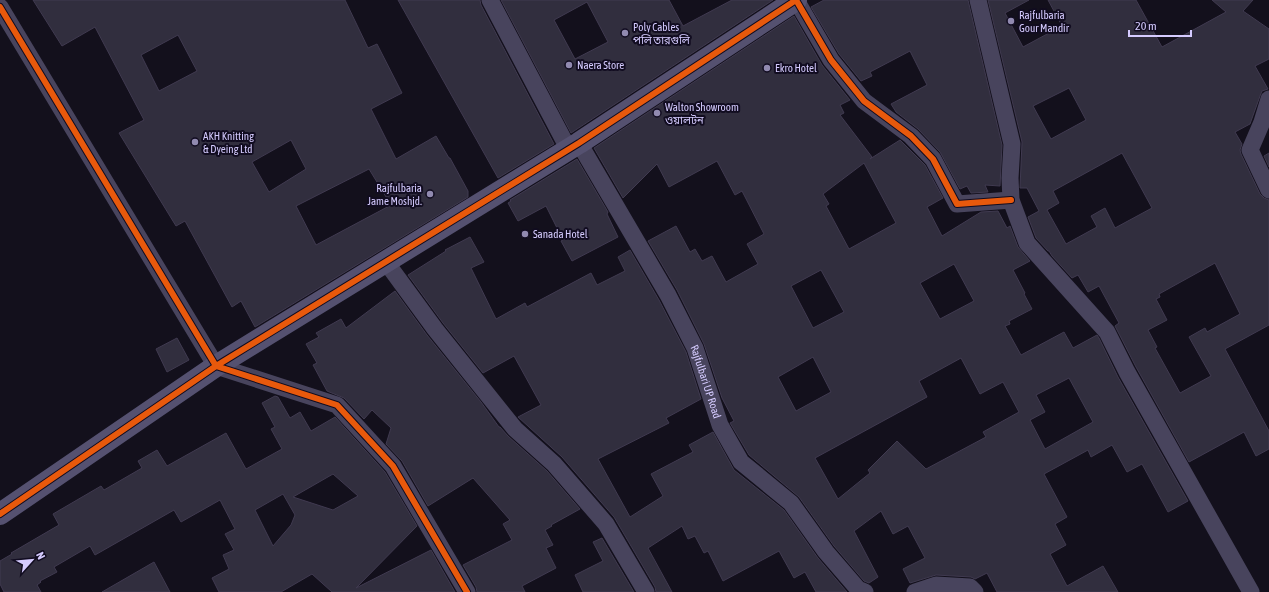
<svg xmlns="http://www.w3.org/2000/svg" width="1269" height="592" viewBox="0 0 1269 592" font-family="'Asap Condensed','Noto Sans Bengali',sans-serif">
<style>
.building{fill:#312e3e;stroke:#403a50;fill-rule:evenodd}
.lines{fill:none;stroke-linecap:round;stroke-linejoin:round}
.street{stroke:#48445d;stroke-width:17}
.secondary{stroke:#555170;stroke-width:22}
.cycleway-casing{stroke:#110c20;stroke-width:8}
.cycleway{stroke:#e8590c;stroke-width:6}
.poi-dot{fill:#918ab0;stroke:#110c20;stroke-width:1.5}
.labels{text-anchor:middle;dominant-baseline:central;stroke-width:4;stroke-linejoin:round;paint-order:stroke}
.poi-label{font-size:11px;fill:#d5cbff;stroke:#110c20;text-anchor:start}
.street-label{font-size:11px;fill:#d5cbff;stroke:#110c20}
</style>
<rect width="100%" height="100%" fill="#13101c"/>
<g class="building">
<path d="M 33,0 L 345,0 L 368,48 L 377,44 L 402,93 L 371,109 L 396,159 L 436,136 L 449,158 L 450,158 L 468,191 L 468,197 L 255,327 L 241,301 L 232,307 L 185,221 L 176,226 L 119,133 L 144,120 L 95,27 L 62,46 ZM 178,35 L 197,71 L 159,91 L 141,55 ZM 291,140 L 306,169 L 269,192 L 252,162 ZM 369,169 L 391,205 L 316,245 L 296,206 Z"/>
<polygon points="398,0 480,0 481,5 554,144 498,178"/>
<path d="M 501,0 L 669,0 L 683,26 L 732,0 L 773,0 L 571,133 ZM 587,2 L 608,42 L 575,59 L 554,20 Z"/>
<polygon points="824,0 968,0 1002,145 1000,186 985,185 988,192 971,193 967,186 960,189 940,152 918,129 896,112 891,104 927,85 910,51 870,72 872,76 861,81 839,54 811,7"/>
<path d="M 988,0 L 1029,0 L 1005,13 L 1023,47 L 1062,26 L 1048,0 L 1136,0 L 1162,47 L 1226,12 L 1212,0 L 1253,0 L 1243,11 L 1269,29 L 1269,59 L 1255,66 L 1268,89 L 1262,91 L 1260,96 L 1250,124 L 1235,132 L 1242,144 L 1240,150 L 1241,154 L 1260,194 L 1264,198 L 1269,200 L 1269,325 L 1225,349 L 1269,431 L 1269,449 L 1256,456 L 1244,432 L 1189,462 L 1136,367 L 1115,326 L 1119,323 L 1099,286 L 1088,292 L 1078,275 L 1072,278 L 1052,256 L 1049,251 L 1048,251 L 1036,238 L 1028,217 L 1039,211 L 1027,188 L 1020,188 L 1022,142 ZM 1069,88 L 1086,120 L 1051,139 L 1033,106 ZM 1122,153 L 1152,208 L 1115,228 L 1105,208 L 1091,216 L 1097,227 L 1066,244 L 1047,210 L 1059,203 L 1053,191 ZM 1215,263 L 1240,314 L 1207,332 L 1205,328 L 1189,337 L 1211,376 L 1180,393 L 1155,348 L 1157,347 L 1148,330 L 1167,320 L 1156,299 L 1160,297 L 1159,294 Z"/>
<path d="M 794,16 L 822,65 L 850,100 L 840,105 L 844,113 L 840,115 L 872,157 L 870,159 L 900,140 L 925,165 L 943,198 L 927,207 L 942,236 L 981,212 L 998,211 L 1007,228 L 1010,226 L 1018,247 L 1030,261 L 1013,270 L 1025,293 L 1024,294 L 1032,309 L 1009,321 L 1010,324 L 1005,326 L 1021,355 L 1064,332 L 1073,348 L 1097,335 L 1099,338 L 1118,377 L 1188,501 L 1168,512 L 1142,464 L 1127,472 L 1112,445 L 1091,457 L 1088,450 L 1044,474 L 1067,517 L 1055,524 L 1066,545 L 1050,554 L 1067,586 L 1103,566 L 1118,592 L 997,592 L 987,573 L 975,579 L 971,577 L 936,575 L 910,583 L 903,569 L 925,558 L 908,526 L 893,534 L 881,511 L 854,531 L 878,577 L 869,583 L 864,581 L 834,546 L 799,497 L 749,455 L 730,423 L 734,421 L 722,398 L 704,344 L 677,290 L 648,241 L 676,226 L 690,252 L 695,249 L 702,261 L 712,256 L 726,282 L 758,264 L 747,244 L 764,234 L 742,191 L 735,195 L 717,161 L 669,187 L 657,164 L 623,198 L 594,148 ZM 864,163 L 896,223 L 849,249 L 826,206 L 829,204 L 823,194 ZM 954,264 L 974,301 L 940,319 L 920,283 ZM 821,270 L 844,312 L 813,328 L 791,286 ZM 813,357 L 831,392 L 796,411 L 778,377 ZM 961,358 L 980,394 L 1003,382 L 1019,412 L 983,432 L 986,437 L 926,469 L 897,441 L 868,470 L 870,473 L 838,499 L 815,458 L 927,397 L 919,381 ZM 1069,378 L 1093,422 L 1045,449 L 1030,420 L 1045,412 L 1036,395 Z"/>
<polygon points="1269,153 1269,167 1264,156"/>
<polygon points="577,159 608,212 607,214 618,237 572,261 561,241 563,240 546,206 518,221 508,203 511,201 510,200"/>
<polygon points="470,237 484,262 471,268 496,319 525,303 527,307 591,273 597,285 625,271 618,257 630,250 659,300 686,352 701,399 666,418 669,423 598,459 630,517 663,496 651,474 693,452 689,445 713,432 734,470 784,510 818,558 847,592 816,592 805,572 794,578 779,551 723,581 708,551 704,553 695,536 688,539 682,526 648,548 672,592 656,592 655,587 614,517 562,457 518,417 541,405 514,356 483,373 443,323 408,275 446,251 445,250"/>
<polygon points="395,291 427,335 481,402 499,427 500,427 508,436 547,471 580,509 551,525 552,526 545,530 553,545 546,548 556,568 522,586 525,592 477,592 476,587 463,565 512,540 503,524 510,520 473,478 428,506 402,461 386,444 391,428 372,410 364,419 344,398 327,391 313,365 317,363 306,344 319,337 316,333 341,319 346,328"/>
<polygon points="177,338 189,360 167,372 156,349"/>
<path d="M 275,396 L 278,397 L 290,418 L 300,412 L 311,431 L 335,417 L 385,472 L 417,526 L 356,588 L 431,550 L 455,592 L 332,592 L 312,574 L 281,592 L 219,592 L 212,578 L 229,569 L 223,555 L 234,550 L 225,534 L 235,529 L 220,500 L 181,522 L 174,510 L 95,555 L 90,546 L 54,567 L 57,572 L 40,581 L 41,582 L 37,585 L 41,592 L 4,592 L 0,584 L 0,561 L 12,554 L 11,553 L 59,525 L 53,514 L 101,486 L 104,490 L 142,468 L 138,461 L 157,450 L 167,466 L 226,433 L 246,469 L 282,449 L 271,429 L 275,427 L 262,403 ZM 333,474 L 358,496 L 333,510 L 293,497 ZM 283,494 L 295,515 L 291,525 L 273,546 L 255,510 Z"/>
<polygon points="602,538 634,592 583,592 575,575 603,561 593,542"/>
<polygon points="154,562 170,592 102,592"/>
</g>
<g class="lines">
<g class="street">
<polyline points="490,0 569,150"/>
<polyline points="796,0 831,60 864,101 911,136 933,159 957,204 1011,200"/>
<polyline points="978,0 1012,144 1010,178 1011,200 1027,243 1107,332 1127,372 1251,592"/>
<polyline points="0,7 216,366 337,405 393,466 467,592"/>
<polyline points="1269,99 1262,122 1250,150 1269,190"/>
<path id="s1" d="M 579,143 L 668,295 L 695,348 L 720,425 L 741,462 L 791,503 L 826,552 L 858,589 L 865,592"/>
<polyline points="386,262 435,329 515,429 554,464 606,524 646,592"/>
<polyline points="915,592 936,585 970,587 975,592"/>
</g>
<polyline class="secondary" points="0,514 216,366 579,143 796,0"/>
<g class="cycleway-casing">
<g id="cycleway">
<polyline points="0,7 216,366 337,405 393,466 467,592"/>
<polyline points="0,514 216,366 579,143 796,0 831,60 864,101 911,136 933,159 957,204 1011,200"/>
</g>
</g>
<use href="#cycleway" class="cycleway"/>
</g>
<g class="poi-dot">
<circle cx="1011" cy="21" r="4"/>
<circle cx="625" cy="33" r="4"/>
<circle cx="569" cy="65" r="4"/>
<circle cx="767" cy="68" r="4"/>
<circle cx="657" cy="113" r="4"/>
<circle cx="195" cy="142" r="4"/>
<circle cx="430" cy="194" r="4"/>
<circle cx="525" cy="234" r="4"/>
</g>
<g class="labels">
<g class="poi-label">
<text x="1019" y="15">Rajfulbaria<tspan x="1019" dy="13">Gour Mandir</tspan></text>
<text x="633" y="27">Poly Cables<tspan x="633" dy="13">পলি তারগুলি</tspan></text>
<text x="577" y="65">Naera Store</text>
<text x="775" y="68">Ekro Hotel</text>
<text x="665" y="107">Walton Showroom<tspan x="665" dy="13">ওয়ালটন</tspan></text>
<text x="203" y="136">AKH Knitting<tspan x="203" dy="13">&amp; Dyeing Ltd</tspan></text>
<text x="422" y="188" text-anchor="end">Rajfulbaria<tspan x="422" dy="13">Jame Moshjd.</tspan></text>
<text x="533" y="234">Sanada Hotel</text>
</g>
<g class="street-label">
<text stroke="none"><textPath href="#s1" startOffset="271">Rajfulbari UP Road</textPath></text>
</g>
</g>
<g transform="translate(32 560) rotate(63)" stroke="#110c20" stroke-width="3" paint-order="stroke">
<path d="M0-3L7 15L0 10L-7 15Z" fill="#d5cbff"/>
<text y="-6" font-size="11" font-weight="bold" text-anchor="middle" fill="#d5cbff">N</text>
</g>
<path d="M1129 30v6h62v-6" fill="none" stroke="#d5cbff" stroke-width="2"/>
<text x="1135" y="30" font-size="12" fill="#d5cbff" stroke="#110c20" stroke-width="3" paint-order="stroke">20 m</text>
</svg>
